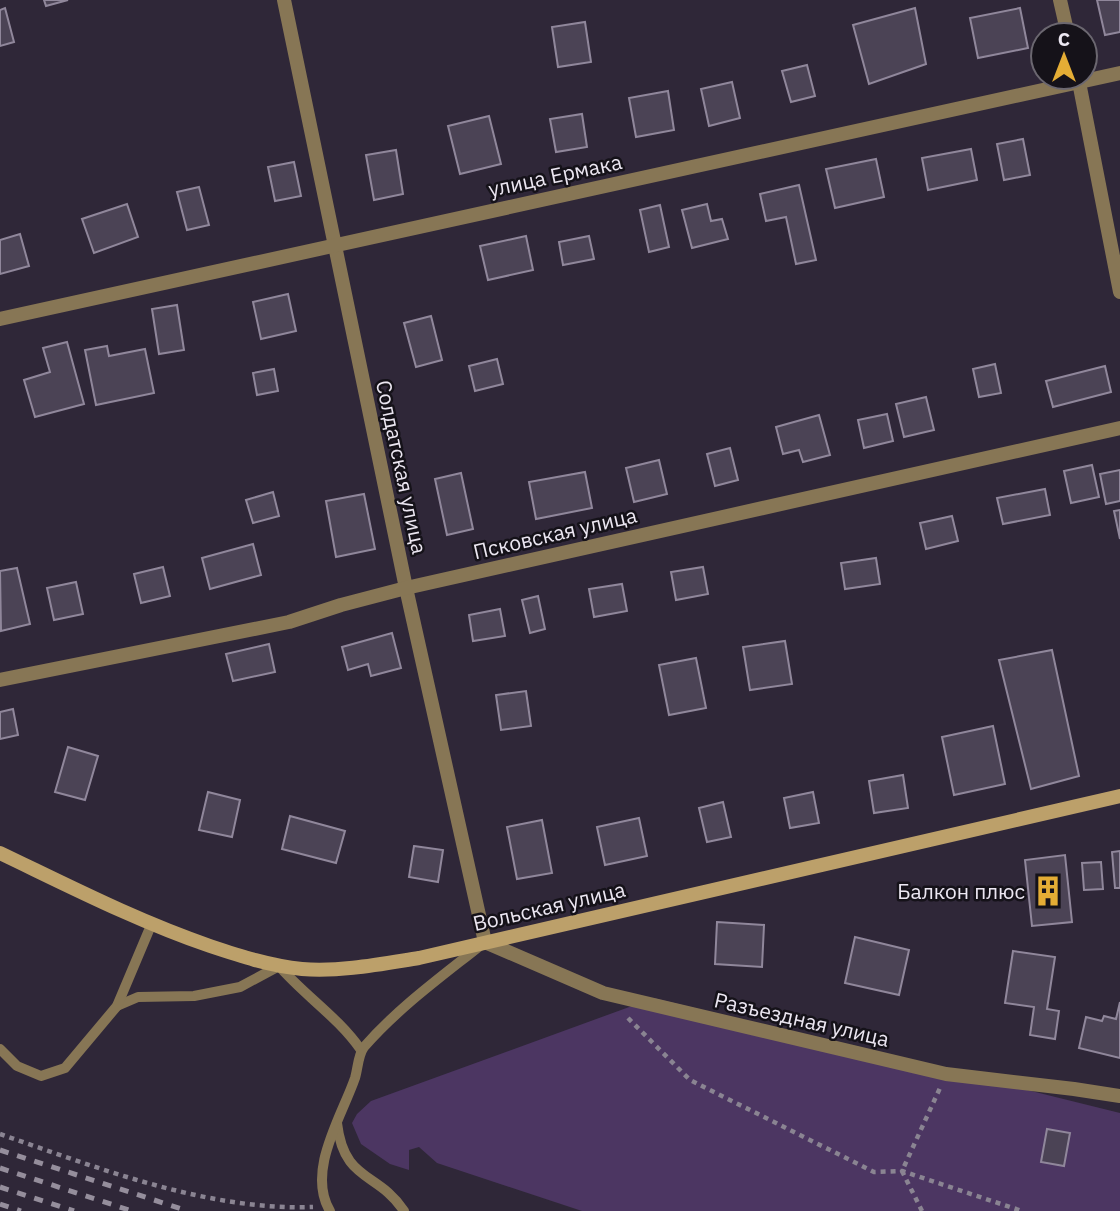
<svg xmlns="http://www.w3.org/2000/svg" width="1120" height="1211" viewBox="0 0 1120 1211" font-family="'IBM Plex Sans',sans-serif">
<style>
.green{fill:#4c3662}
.building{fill:#4b4355;stroke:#90879b;stroke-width:2}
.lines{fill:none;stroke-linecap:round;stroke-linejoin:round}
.path{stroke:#8a8492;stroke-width:4.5;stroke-dasharray:5 5;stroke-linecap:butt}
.lane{stroke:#877655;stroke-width:10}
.street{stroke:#877655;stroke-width:14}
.secondary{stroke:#bca06a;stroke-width:14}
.rail{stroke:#958e9c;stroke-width:5;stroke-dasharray:9 9;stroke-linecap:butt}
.labels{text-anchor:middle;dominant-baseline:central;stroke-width:5;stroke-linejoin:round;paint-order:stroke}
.street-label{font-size:21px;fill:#ece7f2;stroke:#151219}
.poi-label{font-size:21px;fill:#ece7f2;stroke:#151219;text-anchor:end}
</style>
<rect width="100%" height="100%" fill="#2f2738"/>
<polygon class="green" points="654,998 1120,1113 1120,1211 582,1211 437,1163 419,1147 409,1150 409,1170 390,1164 361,1144 352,1123 357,1114 371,1101"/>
<g class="building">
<polygon points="44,0 68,0 46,6"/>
<polygon points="1097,0 1120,0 1120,32 1105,35"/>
<polygon points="5,8 14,42 0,46 0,10"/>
<polygon points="915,8 926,64 869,84 853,25"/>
<polygon points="1020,8 1028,48 978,58 970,18"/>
<polygon points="585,22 591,62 558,67 552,27"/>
<polygon points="807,65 815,96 791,102 782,71"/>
<polygon points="732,82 740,118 709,126 701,89"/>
<polygon points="668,91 674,130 636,137 629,98"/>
<polygon points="582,114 587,147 556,152 550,119"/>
<polygon points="489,116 501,164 460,174 448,126"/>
<polygon points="1023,139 1030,175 1004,180 997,144"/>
<polygon points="971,149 977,180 928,190 922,158"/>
<polygon points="396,150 403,194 374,200 366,155"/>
<polygon points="876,159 884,197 835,208 826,169"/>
<polygon points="294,162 301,196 275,201 268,167"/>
<polygon points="799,185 816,260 796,264 786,217 766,221 760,194"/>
<polygon points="199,187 209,225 187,230 177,192"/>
<polygon points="127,204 138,237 94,253 82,219"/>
<polygon points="707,204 711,221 722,219 728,239 692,248 682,210"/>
<polygon points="660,205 669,247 649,252 640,210"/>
<polygon points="20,234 29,266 0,274 0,240"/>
<polygon points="526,236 533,270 488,280 480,246"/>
<polygon points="589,236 594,259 563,265 559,242"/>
<polygon points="288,294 296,331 261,339 253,302"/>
<polygon points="177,305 184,350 159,354 152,309"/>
<polygon points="431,316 442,360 416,367 404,323"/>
<polygon points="67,342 84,404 35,417 24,380 50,372 43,348"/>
<polygon points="107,346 109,356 145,349 154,393 96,405 85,350"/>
<polygon points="497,359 503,384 475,391 469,366"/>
<polygon points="995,364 1001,393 979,397 973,369"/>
<polygon points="1105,366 1111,392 1053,407 1046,381"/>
<polygon points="274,369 278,391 257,395 253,373"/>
<polygon points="926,397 934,430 904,437 896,404"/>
<polygon points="887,414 893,441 864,448 858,420"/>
<polygon points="819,415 830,455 803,462 799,450 783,454 776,427"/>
<polygon points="730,448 738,480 715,486 707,454"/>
<polygon points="659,460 667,494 634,502 626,468"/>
<polygon points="1092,465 1099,497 1071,503 1064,471"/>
<polygon points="1120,470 1120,501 1106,504 1100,474"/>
<polygon points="585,472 592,508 536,519 529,482"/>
<polygon points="461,473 473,529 447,535 435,479"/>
<polygon points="1045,489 1050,515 1003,524 997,498"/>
<polygon points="273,492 279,516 253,523 246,500"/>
<polygon points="364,494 375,549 336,557 326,501"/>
<polygon points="1120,510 1120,539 1114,511"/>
<polygon points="952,516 958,541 926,549 920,523"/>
<polygon points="253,544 261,575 210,589 202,558"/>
<polygon points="876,558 880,584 845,589 841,563"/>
<polygon points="163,567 170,596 141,603 134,574"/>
<polygon points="703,567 708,594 676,600 671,572"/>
<polygon points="17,568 30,624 1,631 0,571"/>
<polygon points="76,582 83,614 54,620 47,588"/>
<polygon points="622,584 627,611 594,617 589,589"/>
<polygon points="538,596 545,629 530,633 522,600"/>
<polygon points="500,609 505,636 473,641 469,615"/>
<polygon points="392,633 401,668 371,676 368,664 348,670 342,647"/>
<polygon points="785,641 792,684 750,690 743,647"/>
<polygon points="269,644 275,672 233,681 226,654"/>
<polygon points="1052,650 1079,776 1031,789 999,660"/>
<polygon points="696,658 706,708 669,715 659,665"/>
<polygon points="526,691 531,726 501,730 496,695"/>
<polygon points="13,709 18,735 0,739 0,712"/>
<polygon points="993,726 1005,784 954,795 942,737"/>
<polygon points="68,747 98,756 85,800 55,792"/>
<polygon points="903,775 908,808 874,813 869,781"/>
<polygon points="208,792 240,800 232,837 199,830"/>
<polygon points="813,792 819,823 790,828 784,798"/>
<polygon points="723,802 731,837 707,842 699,808"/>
<polygon points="290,816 345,831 336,863 282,849"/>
<polygon points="639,818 647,856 605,865 597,827"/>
<polygon points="542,820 552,873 517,879 507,827"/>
<polygon points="414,846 443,850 438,882 409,877"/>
<polygon points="1120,851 1120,888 1115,888 1112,852"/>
<polygon points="1065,855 1072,922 1032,926 1025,860"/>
<polygon points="1101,862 1103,889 1084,890 1082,863"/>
<polygon points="717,922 764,925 762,967 715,964"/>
<polygon points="855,937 909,950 899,995 845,983"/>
<polygon points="1013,951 1055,957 1047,1009 1059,1011 1055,1039 1030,1035 1034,1007 1005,1003"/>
<polygon points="1120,1002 1120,1058 1079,1048 1086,1017 1102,1021 1104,1016 1116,1019"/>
<polygon points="1047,1129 1070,1133 1064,1166 1041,1162"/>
</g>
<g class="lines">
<g class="path">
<polyline points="628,1018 690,1080 874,1172 902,1171 1022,1211"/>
<path d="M 0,1134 C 98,1168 208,1211 313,1207"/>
<polyline points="922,1211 902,1171 940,1088"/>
</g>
<g class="lane">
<path d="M 117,1006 L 138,997 L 194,996 L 240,987 L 279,966 C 305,996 338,1017 361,1050"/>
<polyline points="0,1049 17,1066 41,1076 65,1068 117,1006 152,923"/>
<path d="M 337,1123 C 344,1183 378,1171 404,1211"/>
<path d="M 330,1211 C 306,1171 342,1116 355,1078 C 358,1068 358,1055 364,1047 C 398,1008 441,977 481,945"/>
</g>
<g class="street">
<polyline points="284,0 406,588 485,942 603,993 946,1074 1074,1089 1120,1096"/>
<polyline points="1060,0 1068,35"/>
<polyline points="1078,77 1120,292"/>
<polyline points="0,319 1120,73"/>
<polyline points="0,680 289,622 341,605 406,588 1120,428"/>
</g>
<path class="secondary" d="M 0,853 C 69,886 137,921 210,946 C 240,956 270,966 302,969 C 341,972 381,964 419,958 L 1120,796"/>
<g class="rail">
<polyline points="0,1150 188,1211"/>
<polyline points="0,1168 132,1211"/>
<polyline points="0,1187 74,1211"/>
<polyline points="0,1204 21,1211"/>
</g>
</g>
<defs>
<g id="building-bare" transform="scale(2.415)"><path d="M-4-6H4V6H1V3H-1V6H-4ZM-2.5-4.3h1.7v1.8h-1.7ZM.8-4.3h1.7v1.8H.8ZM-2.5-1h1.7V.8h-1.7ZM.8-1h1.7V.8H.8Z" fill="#e4ad35" stroke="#151219" stroke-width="2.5" paint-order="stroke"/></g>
</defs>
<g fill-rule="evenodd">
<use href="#building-bare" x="1048" y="891"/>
</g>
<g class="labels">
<g class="street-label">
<text transform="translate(555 175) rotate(-12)">улица Ермака</text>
<text transform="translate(402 467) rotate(78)">Солдатская улица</text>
<text transform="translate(555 533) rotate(-13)">Псковская улица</text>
<text transform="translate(549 906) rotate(-13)">Вольская улица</text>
<text transform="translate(802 1019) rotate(13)">Разъездная улица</text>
</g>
<g class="poi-label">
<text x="1025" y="891">Балкон плюс</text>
</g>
</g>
<g transform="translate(1064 56)"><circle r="33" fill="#151219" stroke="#6b6770" stroke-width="2"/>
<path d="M0-5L12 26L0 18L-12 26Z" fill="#e4ad35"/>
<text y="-10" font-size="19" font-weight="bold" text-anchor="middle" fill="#ece7f2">С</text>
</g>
</svg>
